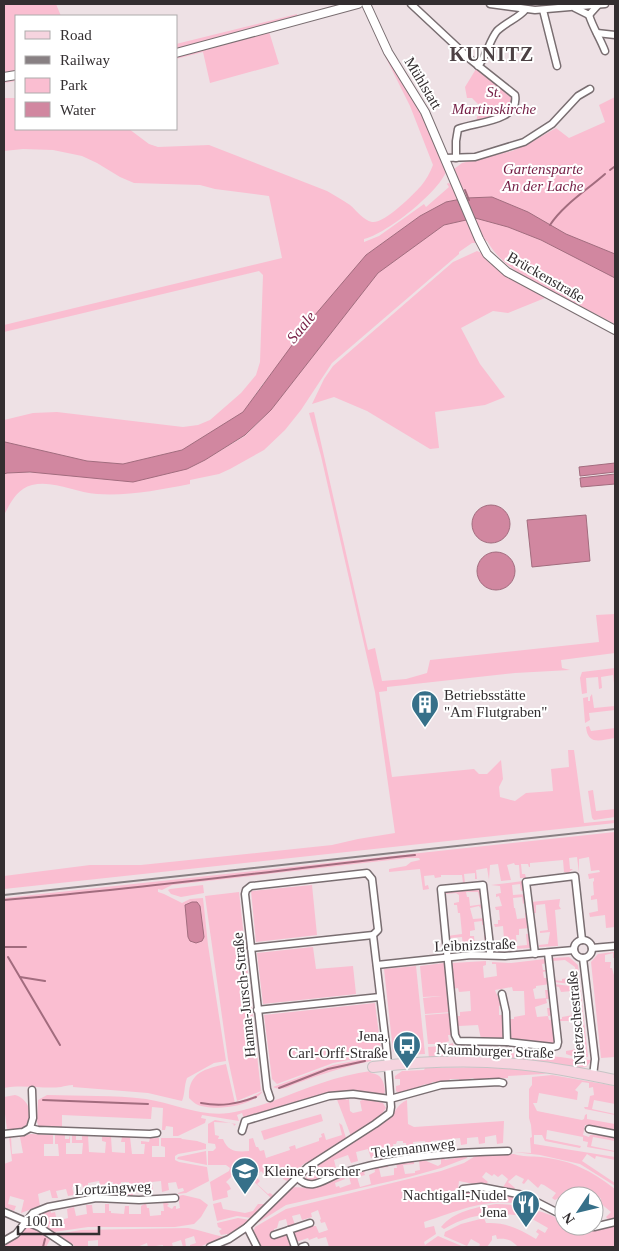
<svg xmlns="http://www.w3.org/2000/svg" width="619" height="1251" viewBox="0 0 619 1251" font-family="Georgia,serif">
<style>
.green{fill:#fabed1}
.water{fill:#d187a0;stroke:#a26c7e}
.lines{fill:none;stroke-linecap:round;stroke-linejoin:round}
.stream{stroke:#a26c7e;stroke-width:2}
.minor-casing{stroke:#796e71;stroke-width:9}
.tertiary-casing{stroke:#796e71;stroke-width:10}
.primary-casing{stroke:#c6c4c5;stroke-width:12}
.minor{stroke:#fff;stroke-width:6}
.tertiary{stroke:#fff;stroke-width:8}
.primary{stroke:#f6d4df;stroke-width:10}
.rail{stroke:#888083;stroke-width:2}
.labels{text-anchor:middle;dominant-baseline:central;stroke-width:4;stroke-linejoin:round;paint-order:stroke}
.street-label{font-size:15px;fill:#332e30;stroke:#fff}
.park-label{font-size:15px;font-style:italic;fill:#751e45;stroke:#fff}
.poi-label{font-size:15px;fill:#332e30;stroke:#fff;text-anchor:start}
.water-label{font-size:16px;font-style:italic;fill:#7a2348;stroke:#fff}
.district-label{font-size:20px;font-weight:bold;letter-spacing:1px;fill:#4c4144;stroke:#fff}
</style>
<rect width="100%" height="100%" fill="#eee1e5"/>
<g class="green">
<polygon points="4,4 56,4 61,16 16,16 16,81 4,83"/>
<polygon points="297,14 297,18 267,25 279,64 210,83 203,52 176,59 176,44"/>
<path d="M 379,39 L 422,114 L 447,169 C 442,190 385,235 364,239 L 364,242 L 379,236 L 424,204 L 426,207 L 449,187 L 447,184 L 448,183 L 452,184 L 459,199 L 446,202 L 420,216 L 366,255 L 262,385 L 243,412 L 182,450 L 123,464 L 87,461 L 4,442 L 4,420 L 33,413 L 57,412 L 183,427 L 198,425 L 210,420 L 241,393 L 256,375 L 260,362 L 263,275 L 259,271 L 4,332 L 4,325 L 282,258 L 269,196 L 215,189 L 200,185 L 134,183 L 120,177 L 97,163 L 82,156 L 53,150 L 23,149 L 4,151 L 4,98 L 16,98 L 16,129 L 129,129 L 149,144 L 158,147 L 209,145 L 327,191 C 335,196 343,200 350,205 C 357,211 363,220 372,222 C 384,224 413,195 421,186 C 426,180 430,173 433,165 L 410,106 L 377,40 Z"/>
<polygon points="476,69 503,87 515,100 509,110 476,124 479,105 472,98 467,98 465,87"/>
<polygon points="615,97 615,254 566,234 528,212 492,197 466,198 454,169 462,163 512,151 528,144 556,128 569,138 605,122 599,105"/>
<path d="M 475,218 L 508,227 L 541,240 L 615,278 L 615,324 C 596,314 576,304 556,294 C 528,279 503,268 487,241 L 483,240 Z"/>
<path d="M 467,220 L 476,243 L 472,243 L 459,252 L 459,254 L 332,363 L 301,410 L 285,430 L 264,450 L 230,469 L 219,474 L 190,480 L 190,484 C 159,490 129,496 97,494 C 76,493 54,480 32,485 C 17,489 11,502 4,515 L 4,474 L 7,473 L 187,469 L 205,460 L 245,436 L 271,410 L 378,273 L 444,225 Z"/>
<polygon points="477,251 482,253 505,274 545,298 508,313 493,311 461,328 480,364 505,397 485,405 435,412 439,448 430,449 367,411 334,397 312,404 324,379 333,366 453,262"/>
<polygon points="314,412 368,650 375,648 382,681 406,679 427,673 430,660 599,642 596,615 615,614 615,653 561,660 562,668 570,670 515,673 387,687 387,691 379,692 392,777 474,769 479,774 487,774 501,760 503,779 499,787 500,797 515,801 526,793 553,791 551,769 569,767 568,750 574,750 584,823 615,820 615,823 4,889 4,876 90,865 141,865 332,845 358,839 395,833 375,692 321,456 309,413"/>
<polygon points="615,668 615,692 613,675 601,677 602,688 599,689 598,677 586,678 587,693 582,694 580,678 582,672"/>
<polygon points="592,694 594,708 615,706 615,710 589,713 590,720 585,723 583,698 588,697 588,701 590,701 590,697"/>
<path d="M 589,726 L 591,731 L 615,728 L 615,738 C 601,740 588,746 586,727 Z"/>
<polygon points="593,790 596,811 615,809 615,817 594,820 592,818 588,791"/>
<path d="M 615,832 L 615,927 L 606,928 L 605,915 L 590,917 L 589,913 L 598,911 L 597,899 L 591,900 L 591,896 L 594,895 L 593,882 L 594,881 L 594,878 L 589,879 L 588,874 L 600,872 L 599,870 L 591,871 L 589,857 L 579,859 L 579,873 L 577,857 L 569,858 L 570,869 L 573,869 L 568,873 L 564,872 L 563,860 L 530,863 L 530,867 L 529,867 L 528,864 L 521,864 L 522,874 L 525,874 L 526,878 L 520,878 L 519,865 L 515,865 L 514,863 L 507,865 L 511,880 L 501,881 L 498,864 L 490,865 L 489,880 L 487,868 L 476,870 L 477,879 L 475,879 L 475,873 L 464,874 L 465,884 L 461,884 L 463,883 L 462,875 L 441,875 L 441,877 L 435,878 L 434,875 L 424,876 L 425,886 L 428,885 L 429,889 L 423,890 L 420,869 L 389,872 L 389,869 L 406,866 L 411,862 L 420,860 L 419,858 L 408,858 L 172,885 L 162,890 L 158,889 L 158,892 L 164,894 L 182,903 L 190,899 L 203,898 L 208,945 L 226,1061 L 214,1063 L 187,1078 C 184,1086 185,1094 182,1101 L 148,1093 L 73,1087 L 73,1085 C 68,1085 65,1086 61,1087 C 42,1089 23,1084 4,1088 L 4,898 Z"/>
<polygon points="523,881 525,890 521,891 520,884 512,885 513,895 526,894 527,901 523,904 522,897 513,898 514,908 515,908 517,919 525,918 525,913 528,913 530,928 519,929 519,935 516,935 517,946 527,945 526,934 531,933 531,948 493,950 492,945 498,944 498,948 507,947 506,939 504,939 503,926 495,927 494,924 498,924 498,920 500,920 499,910 496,910 495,907 502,906 499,896 496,897 496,894 501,893 500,886 491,885"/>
<polygon points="203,885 204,893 181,897 171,894 168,890 170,889"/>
<polygon points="312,885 317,935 256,942 251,891"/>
<polygon points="476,889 481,891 483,899 480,900 478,892 466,892 467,897 469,897 470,906 484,904 485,909 481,909 479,906 470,908 473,919 486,918 486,924 482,925 482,921 474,922 475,930 470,931 470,936 474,936 475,947 485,946 484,935 487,935 488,948 487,949 460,950 459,947 463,946 462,937 450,938 451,942 448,943 447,936 462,934 460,913 458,913 457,905 454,905 454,903 459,902 459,895 456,893 445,894 446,899 443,899 444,894 448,891"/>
<polygon points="239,892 261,1091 237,1101 228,1059 205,896"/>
<polygon points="560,899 559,906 561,909 555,910 558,946 539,947 539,945 548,944 550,932 540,933 540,931 548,930 545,904 536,905 536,913 532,913 531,902"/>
<polygon points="313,947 316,969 353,966 356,994 263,1004 257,953"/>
<polygon points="614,952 615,958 613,958 613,953 605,955 605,962 611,962 610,968 612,968 615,979 615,1057 601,1058 591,962 598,954"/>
<polygon points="569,957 578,965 580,983 570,984 554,982 553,980 562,981 562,979 577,977 575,967 565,960 552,961 552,958"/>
<polygon points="545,959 547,963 542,964 543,970 547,970 547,971 543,972 544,978 549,978 550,984 536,986 536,988 533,989 535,999 546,998 545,990 550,990 551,999 546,999 547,1003 535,1007 537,1017 548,1016 547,1008 552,1008 553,1015 548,1016 549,1020 554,1019 555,1041 552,1045 513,1040 511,1038 509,1019 514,1019 514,1017 525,1015 524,991 513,991 512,987 495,990 496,993 504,1006 499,1006 499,1015 505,1015 504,1039 481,1039 478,1025 459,1026 460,1035 457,1035 455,1016 460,1016 460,1012 471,1011 470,991 459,992 458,988 453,989 452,963 486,961 486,965 483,966 484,978 497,976 496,964 492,964 492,962 511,963"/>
<polygon points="444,963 449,995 447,996 449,996 451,1012 425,1014 423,998 442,996 423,997 420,966"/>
<polygon points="416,966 425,1054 399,1055 393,1051 384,969"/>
<polygon points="554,984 570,986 580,984 588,1057 575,1057 566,1054 566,1051 577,1049 577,1039 574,1021 558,1021 558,1019 562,1019 562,1017 573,1015 572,991 561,992 559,987 554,986"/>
<polygon points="375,1003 381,1050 379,1054 333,1063 277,1084 272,1079 264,1015"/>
<polygon points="451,1013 453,1035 448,1035 449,1041 442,1044 428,1044 425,1015"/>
<path d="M 453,1043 L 454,1051 C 486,1051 517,1053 549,1056 C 564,1057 577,1060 592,1060 L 586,1067 L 578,1068 L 429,1059 L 428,1047 L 443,1046 Z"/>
<path d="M 370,1058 L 371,1061 C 344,1067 321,1074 295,1084 C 288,1087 281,1091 273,1087 L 333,1065 Z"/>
<path d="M 226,1064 L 235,1103 L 252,1097 L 263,1091 C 253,1107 212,1112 196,1104 C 193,1102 191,1100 189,1098 C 188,1073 204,1069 226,1064 Z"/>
<polygon points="505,1067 551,1072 543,1074 508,1076 508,1078 475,1080 473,1078 460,1081 459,1079 450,1079 448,1082 432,1082 431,1085 428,1086 426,1084 418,1087 417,1090 400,1094 396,1091 396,1086 400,1085 400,1079 395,1079 395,1076 402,1071 424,1070 425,1068"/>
<path d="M 371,1071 L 371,1073 C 382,1074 384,1082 385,1092 L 383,1095 L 326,1095 L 324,1093 L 309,1099 L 307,1098 L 298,1101 L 298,1103 L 295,1104 L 293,1102 L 284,1105 L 284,1107 L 278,1109 L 276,1107 L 268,1110 L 267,1112 L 253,1114 L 252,1117 L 244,1119 L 242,1113 L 237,1115 L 239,1121 L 202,1115 L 201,1118 L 206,1119 L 205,1123 L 178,1136 L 173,1136 L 173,1127 L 166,1126 L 165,1130 L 162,1130 L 163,1108 L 152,1107 L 151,1119 L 62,1115 L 62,1130 L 39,1127 L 37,1122 L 38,1100 L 47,1095 C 80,1096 114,1095 146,1099 C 173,1103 201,1117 229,1113 C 244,1111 258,1106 273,1101 C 305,1089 338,1075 371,1071 Z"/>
<polygon points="552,1075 615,1086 615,1104 594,1100 592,1109 615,1114 615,1115 585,1109 584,1107 588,1107 590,1096 594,1095 593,1087 589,1088 589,1083 582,1082 575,1090 578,1092 577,1100 539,1093 537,1103 533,1103 537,1111 582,1120 584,1119 585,1115 587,1114 587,1119 615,1124 615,1130 585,1125 583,1135 589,1137 590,1135 615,1135 615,1141 593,1137 591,1146 615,1151 615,1152 587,1147 588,1142 583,1141 583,1137 547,1130 546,1139 581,1146 580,1148 545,1141 542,1135 534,1135 534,1144 615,1157 615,1160 596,1156 595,1159 587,1154 582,1161 615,1183 615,1186 580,1164 540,1155 514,1152 531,1153 530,1138 532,1137 531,1125 529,1118 529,1089 532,1085 532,1077"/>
<path d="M 15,1095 C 29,1098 36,1119 24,1127 C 19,1130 12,1129 7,1130 L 5,1114 L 4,1114 L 4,1097 Z"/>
<polygon points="336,1097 345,1097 346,1100 349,1099 350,1111 353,1113 362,1111 360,1101 365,1099 383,1103 386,1108 381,1115 351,1136"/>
<path d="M 407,1100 L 408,1124 L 414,1127 L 504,1121 L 503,1143 L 497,1144 L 496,1135 L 485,1137 L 485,1143 L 479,1144 L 478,1137 L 467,1138 L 467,1144 L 461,1145 L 460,1138 L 431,1141 L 432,1147 L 426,1148 L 425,1141 L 413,1142 L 414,1151 L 407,1151 L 406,1143 L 403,1143 L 403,1141 L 397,1141 L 396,1144 L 393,1144 L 394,1148 L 390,1149 L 391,1159 L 376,1162 L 375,1157 L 371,1158 L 368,1149 L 356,1152 L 358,1161 L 351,1163 L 348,1155 L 334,1160 L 336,1168 L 334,1169 L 335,1173 L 309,1182 L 306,1179 L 306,1174 L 311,1170 L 311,1169 L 386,1121 C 395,1114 397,1104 407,1100 Z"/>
<polygon points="321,1114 323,1121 264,1140 261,1131"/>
<path d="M 215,1120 L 236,1124 L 234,1126 L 233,1123 L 214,1122 L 215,1135 L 219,1136 L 218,1139 L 223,1139 C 228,1152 237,1152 249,1151 L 249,1139 L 253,1138 L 256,1147 L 258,1147 L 260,1151 L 264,1150 L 266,1158 L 290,1150 L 289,1147 L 295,1145 L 296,1149 L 319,1141 L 319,1138 L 322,1137 L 321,1134 L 324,1133 L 326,1140 L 342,1135 L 339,1123 L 342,1125 L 346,1138 L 308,1163 L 307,1162 L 301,1166 L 302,1167 L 287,1181 L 283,1179 L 279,1167 L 267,1171 L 267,1173 L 264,1174 L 261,1171 L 256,1177 L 260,1181 L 257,1184 L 268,1194 L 270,1193 L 273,1195 L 271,1198 L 244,1172 L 236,1172 L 226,1182 L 229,1185 L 231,1189 L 227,1191 L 228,1197 L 213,1201 L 210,1182 L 229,1171 L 230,1168 L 226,1165 L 208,1165 L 208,1151 L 213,1151 L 216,1148 L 215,1144 L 208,1143 L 208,1124 Z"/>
<polygon points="31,1134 53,1135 53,1144 44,1144 44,1156 59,1156 58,1144 55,1144 55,1135 65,1135 65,1139 69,1139 70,1135 70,1143 66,1143 66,1154 82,1154 83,1143 72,1143 72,1135 76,1135 76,1140 82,1140 82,1136 88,1136 89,1152 105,1153 106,1142 102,1141 102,1136 111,1137 112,1152 125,1153 125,1142 121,1142 122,1137 130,1137 132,1154 144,1154 145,1144 141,1144 141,1141 149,1142 150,1138 159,1138 159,1146 152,1146 152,1157 165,1157 165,1147 161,1146 161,1138 181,1138 182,1139 197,1141 206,1144 206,1149 178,1154 175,1156 175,1160 179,1162 207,1167 209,1181 186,1193 178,1194 178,1193 184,1191 183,1188 178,1189 176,1182 168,1183 169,1190 162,1192 161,1181 152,1182 153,1192 145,1192 145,1184 137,1184 136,1193 133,1194 132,1197 125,1197 125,1191 129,1191 129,1182 121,1182 121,1191 118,1192 118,1185 113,1185 113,1182 105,1183 105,1191 101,1191 99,1181 88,1183 88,1185 86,1186 87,1192 84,1192 82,1184 72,1187 74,1195 68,1196 66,1189 56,1191 58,1198 52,1198 50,1190 38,1194 40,1206 21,1213 24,1200 10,1196 8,1204 16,1206 14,1211 4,1207 4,1164 12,1161 9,1137 11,1137 12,1154 23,1153 20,1137"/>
<polygon points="206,1151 207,1165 177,1159 178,1157"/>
<path d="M 514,1154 C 522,1157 532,1156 541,1157 C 573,1161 590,1170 615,1189 L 615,1220 L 609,1221 L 606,1217 L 611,1212 L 599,1202 L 601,1199 L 599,1197 L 596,1211 L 594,1210 L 594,1196 L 564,1196 L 564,1198 L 562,1196 L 555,1200 L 552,1198 L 556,1193 L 544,1185 L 541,1184 L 538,1188 L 528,1179 L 524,1184 L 522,1183 L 524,1179 L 516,1175 L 508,1182 L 515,1188 L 513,1191 L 502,1189 L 508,1179 L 502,1174 L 498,1177 L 494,1174 L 492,1176 L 486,1172 L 482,1177 L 488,1182 L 484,1186 L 459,1181 L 458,1189 L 448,1193 L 448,1196 L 458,1192 L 458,1194 L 462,1195 L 480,1188 L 519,1196 L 545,1210 C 494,1194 472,1206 424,1222 L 425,1228 L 434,1226 L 436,1234 L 424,1242 L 425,1245 L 438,1236 L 464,1247 L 329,1247 L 326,1237 L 318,1239 L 317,1237 L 309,1240 L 308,1238 L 296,1242 L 293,1230 L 305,1226 L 316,1226 L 319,1233 L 328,1230 L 325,1222 L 321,1223 L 320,1220 L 321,1219 L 318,1210 L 311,1213 L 312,1217 L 302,1220 L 300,1214 L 292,1216 L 295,1225 L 288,1227 L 286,1219 L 279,1221 L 277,1228 L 274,1229 L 275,1233 L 287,1233 L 292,1245 L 287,1247 L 260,1247 L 253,1233 L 255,1227 L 286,1209 L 441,1171 L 464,1163 L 477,1155 Z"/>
<polygon points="467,1156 467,1158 441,1168 409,1177 286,1205 259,1222 256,1222 291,1187 313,1188 344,1177 345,1179 335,1183 336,1187 339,1186 340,1188 351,1184 348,1173 367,1169 364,1173 365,1175 357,1177 360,1187 371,1184 369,1175 375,1172 374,1166 388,1164 388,1167 379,1168 381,1177 394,1175 394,1168 397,1168 396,1163 414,1161 414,1164 403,1165 405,1174 415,1173 415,1171 420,1170 419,1160 424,1160 438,1166 441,1164 441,1158 444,1158 445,1160"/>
<polygon points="183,1195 200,1199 208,1205 201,1217 194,1224 175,1227 88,1227 54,1232 36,1220 37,1214 50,1209 51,1213 55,1212 57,1221 68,1218 67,1209 74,1207 76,1216 87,1214 86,1205 92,1205 93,1213 105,1213 105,1204 109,1204 109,1211 111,1211 111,1213 124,1214 125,1206 129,1206 129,1214 141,1214 141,1206 146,1203 147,1208 149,1208 150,1216 161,1215 161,1211 164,1211 163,1201 169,1204 167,1206 172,1209 174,1206 176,1206 176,1209 180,1208 178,1196"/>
<polygon points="221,1202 223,1209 245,1213 253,1211 258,1204 265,1204 252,1218 237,1216 217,1221 213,1204"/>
<path d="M 496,1204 C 520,1204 542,1211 564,1221 L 564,1226 L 577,1226 L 584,1228 L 615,1224 L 615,1247 L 518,1247 C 512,1240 507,1238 497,1239 L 496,1235 L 492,1236 L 492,1240 L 487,1247 L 479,1247 L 480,1244 L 471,1239 L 467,1246 L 444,1236 L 445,1232 L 461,1224 L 484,1218 L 486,1223 C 506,1222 519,1229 536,1239 L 539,1234 L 536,1232 L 538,1229 L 545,1233 L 548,1228 L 527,1216 L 526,1217 C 498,1211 469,1213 444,1229 L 441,1227 C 454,1211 477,1207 496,1204 Z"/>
<polygon points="238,1218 250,1220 228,1235 227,1234 221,1235 219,1231 222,1229 218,1227 217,1223"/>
<polygon points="29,1226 32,1226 54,1239 50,1240 46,1247 4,1247 4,1243 14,1239"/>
<path d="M 188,1228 C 201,1230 212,1235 225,1237 L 199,1247 L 190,1247 L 190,1245 L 196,1243 L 194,1236 L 185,1239 L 186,1247 L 183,1247 L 181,1240 L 172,1243 L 173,1247 L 163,1247 L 163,1245 L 148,1247 L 147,1243 L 137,1247 L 98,1247 L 98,1240 L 88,1241 L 88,1246 L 76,1247 L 58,1234 L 81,1230 Z"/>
</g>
<g class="water">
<polygon points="492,197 528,212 566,234 615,254 615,278 541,240 508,227 475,218 444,225 378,273 271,410 245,435 205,460 187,469 133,482 30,472 7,473 4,474 4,442 5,442 87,461 123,464 182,450 243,412 309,322 366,255 420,216 446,202 466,198"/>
<polygon points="615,463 615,472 580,476 579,467"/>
<polygon points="615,474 615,484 581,487 580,478"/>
<circle cx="491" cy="524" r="19"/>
<polygon points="586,515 590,561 532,567 527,520"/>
<circle cx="496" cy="571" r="19"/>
<polygon points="192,902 197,902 200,906 204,937 202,941 196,943 190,941 188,937 185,905"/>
</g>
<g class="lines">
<g class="stream">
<polyline points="610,170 614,167"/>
<polyline points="465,190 469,200"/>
<path d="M 550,225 C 563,205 587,190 605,174"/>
<path d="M 4,900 C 141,889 278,870 415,855"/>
<polyline points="4,947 26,947"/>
<polyline points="4,949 4,950"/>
<polyline points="8,957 60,1045"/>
<polyline points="20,977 45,981"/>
<polyline points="279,1088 328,1069 365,1061"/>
<polyline points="43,1100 148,1104"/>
<path d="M 201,1103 C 221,1107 237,1104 256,1097"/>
<polyline points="43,1247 45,1239"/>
</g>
<g class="minor-casing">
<g id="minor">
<path d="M 411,4 L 471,60 L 515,95 C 520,122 475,122 458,129 L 456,141 L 456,158"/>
<polyline points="490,4 535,10 605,4"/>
<polyline points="575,8 589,15 598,5"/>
<polyline points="543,10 557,66"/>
<path d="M 589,15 C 593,28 600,38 605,51"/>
<polyline points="597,33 615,35"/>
<path d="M 478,66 C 487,56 489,41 497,31 C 505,23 520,17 525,10"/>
<polyline points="445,158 475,157 524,142 552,124 578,96 590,89"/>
<circle cx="583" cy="949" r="9"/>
<polyline points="251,948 373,935"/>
<polyline points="592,948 615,946"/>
<polyline points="535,954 526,882 575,876 582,940"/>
<polyline points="490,955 490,946 483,885 441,889 455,1035 458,1041 507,1042 553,1047 557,1046 558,1042 548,953"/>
<polyline points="583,958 595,1059 593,1076"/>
<polyline points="377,965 471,955 505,956 574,950"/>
<polyline points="502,994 506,1012 507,1042"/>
<polyline points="257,1010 380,997"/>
<polyline points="30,1128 38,1130 150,1134 157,1133"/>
<polyline points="589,1129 615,1134"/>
<polyline points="242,1131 245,1121 329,1096 353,1094 390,1099 441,1085 499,1082 503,1083"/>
<polyline points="4,1134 23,1132 30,1128 33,1118 32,1090"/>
<path d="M 297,1177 C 310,1192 323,1180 338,1174 C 344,1172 350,1171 356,1169 C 403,1156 460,1152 508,1151"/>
<polyline points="463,1189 481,1187 523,1195 564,1216"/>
<polyline points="4,1212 39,1227 69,1247"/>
<polyline points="581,1226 594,1227 615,1222"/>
<polyline points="247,1227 257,1247"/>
<polyline points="274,1235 289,1230"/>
<polyline points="4,1241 16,1234 33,1213 48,1207 96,1198 139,1200 175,1198"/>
<polyline points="210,1247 229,1239 247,1227 308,1167 375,1124 390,1113 391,1107 387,1053 373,935 378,930 372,879 367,873 251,886 246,890 245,894 267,1089 270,1098"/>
<polyline points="295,1247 289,1230 310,1223"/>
<polyline points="302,1247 305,1246"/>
</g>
</g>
<g class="tertiary-casing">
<g id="tertiary">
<polyline points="366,4 388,52 425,112 479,239 487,254 507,272 615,330"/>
<polyline points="176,53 358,4"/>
<polyline points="4,77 16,75"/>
</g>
</g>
<g class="primary-casing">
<path id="primary" d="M 373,1067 C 426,1061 482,1059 535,1066 C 562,1069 589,1075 615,1080"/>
</g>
<use href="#minor" class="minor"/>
<use href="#tertiary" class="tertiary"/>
<use href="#primary" class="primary"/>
<polyline class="rail" points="4,895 615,829"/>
</g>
<defs>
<g id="building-pin" transform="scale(1.4375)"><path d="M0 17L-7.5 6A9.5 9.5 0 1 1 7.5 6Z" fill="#367089" stroke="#fff"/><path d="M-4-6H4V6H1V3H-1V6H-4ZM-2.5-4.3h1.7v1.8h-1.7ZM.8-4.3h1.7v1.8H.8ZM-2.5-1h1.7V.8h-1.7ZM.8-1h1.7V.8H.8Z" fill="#fff"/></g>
<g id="bus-pin" transform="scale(1.4375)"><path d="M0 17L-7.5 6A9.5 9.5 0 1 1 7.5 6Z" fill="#367089" stroke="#fff"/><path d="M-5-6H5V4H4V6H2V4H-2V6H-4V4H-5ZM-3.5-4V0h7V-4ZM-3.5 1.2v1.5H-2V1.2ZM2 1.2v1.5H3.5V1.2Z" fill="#fff"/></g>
<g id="school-pin" transform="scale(1.4375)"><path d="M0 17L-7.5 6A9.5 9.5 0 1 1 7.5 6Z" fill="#367089" stroke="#fff"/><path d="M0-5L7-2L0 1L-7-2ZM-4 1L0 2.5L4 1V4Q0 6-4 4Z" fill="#fff"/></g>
<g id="restaurant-pin" transform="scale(1.4375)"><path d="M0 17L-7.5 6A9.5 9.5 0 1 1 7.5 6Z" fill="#367089" stroke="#fff"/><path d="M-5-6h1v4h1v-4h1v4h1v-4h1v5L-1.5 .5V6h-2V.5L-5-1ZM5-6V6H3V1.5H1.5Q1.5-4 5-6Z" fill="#fff"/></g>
</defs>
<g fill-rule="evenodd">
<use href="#building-pin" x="425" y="704"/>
<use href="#bus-pin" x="407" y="1045"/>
<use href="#school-pin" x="245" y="1171"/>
<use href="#restaurant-pin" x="526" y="1204"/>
</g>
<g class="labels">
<g class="street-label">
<text transform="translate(423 83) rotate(59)">Mühlstatt</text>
<text transform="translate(546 277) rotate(30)">Brückenstraße</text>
<text transform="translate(475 945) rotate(-2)">Leibnizstraße</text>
<text transform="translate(244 995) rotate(-96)">Hanna-Jursch-Straße</text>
<text transform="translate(576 1018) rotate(-95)">Nietzschestraße</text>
<text transform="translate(495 1051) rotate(2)">Naumburger Straße</text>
<text transform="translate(413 1148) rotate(-7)">Telemannweg</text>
<text transform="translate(113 1188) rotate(-3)">Lortzingweg</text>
</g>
<g class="park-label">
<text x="494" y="92">St.<tspan x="494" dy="17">Martinskirche</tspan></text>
<text x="543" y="169">Gartensparte<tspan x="543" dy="17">An der Lache</tspan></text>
</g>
<g class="poi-label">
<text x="444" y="695">Betriebsstätte<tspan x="444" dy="17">"Am Flutgraben"</tspan></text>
<text x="388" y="1036" text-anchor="end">Jena,<tspan x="388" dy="17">Carl-Orff-Straße</tspan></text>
<text x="264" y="1171">Kleine Forscher</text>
<text x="507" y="1195" text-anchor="end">Nachtigall-Nudel<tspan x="507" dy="17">Jena</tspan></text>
</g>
<g class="water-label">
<text transform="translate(301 327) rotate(-51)">Saale</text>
</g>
<g class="district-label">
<text x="492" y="54">KUNITZ</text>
</g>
</g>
<rect width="619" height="1251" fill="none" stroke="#332e30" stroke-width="10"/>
<rect x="15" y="15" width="162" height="115" fill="#ffffff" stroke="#adabac"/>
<rect x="25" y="31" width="25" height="8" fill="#f6d4df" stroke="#adabac"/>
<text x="60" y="40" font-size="15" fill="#332e30">Road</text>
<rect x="25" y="56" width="25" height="8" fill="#888083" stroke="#adabac"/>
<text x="60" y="65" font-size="15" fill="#332e30">Railway</text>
<rect x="25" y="78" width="25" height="15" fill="#fabed1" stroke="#adabac"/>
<text x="60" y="90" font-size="15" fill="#332e30">Park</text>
<rect x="25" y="102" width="25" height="15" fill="#d187a0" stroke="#adabac"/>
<text x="60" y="115" font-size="15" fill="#332e30">Water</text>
<g transform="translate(579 1211) rotate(235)"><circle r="24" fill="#ffffff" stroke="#adabac"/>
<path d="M0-4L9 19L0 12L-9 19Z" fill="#367089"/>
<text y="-8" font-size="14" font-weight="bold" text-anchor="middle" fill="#332e30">N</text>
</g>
<path d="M18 1226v8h81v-8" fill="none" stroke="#332e30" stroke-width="2.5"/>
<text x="25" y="1226" font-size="15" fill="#332e30" stroke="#ffffff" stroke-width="4" paint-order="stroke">100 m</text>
</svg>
